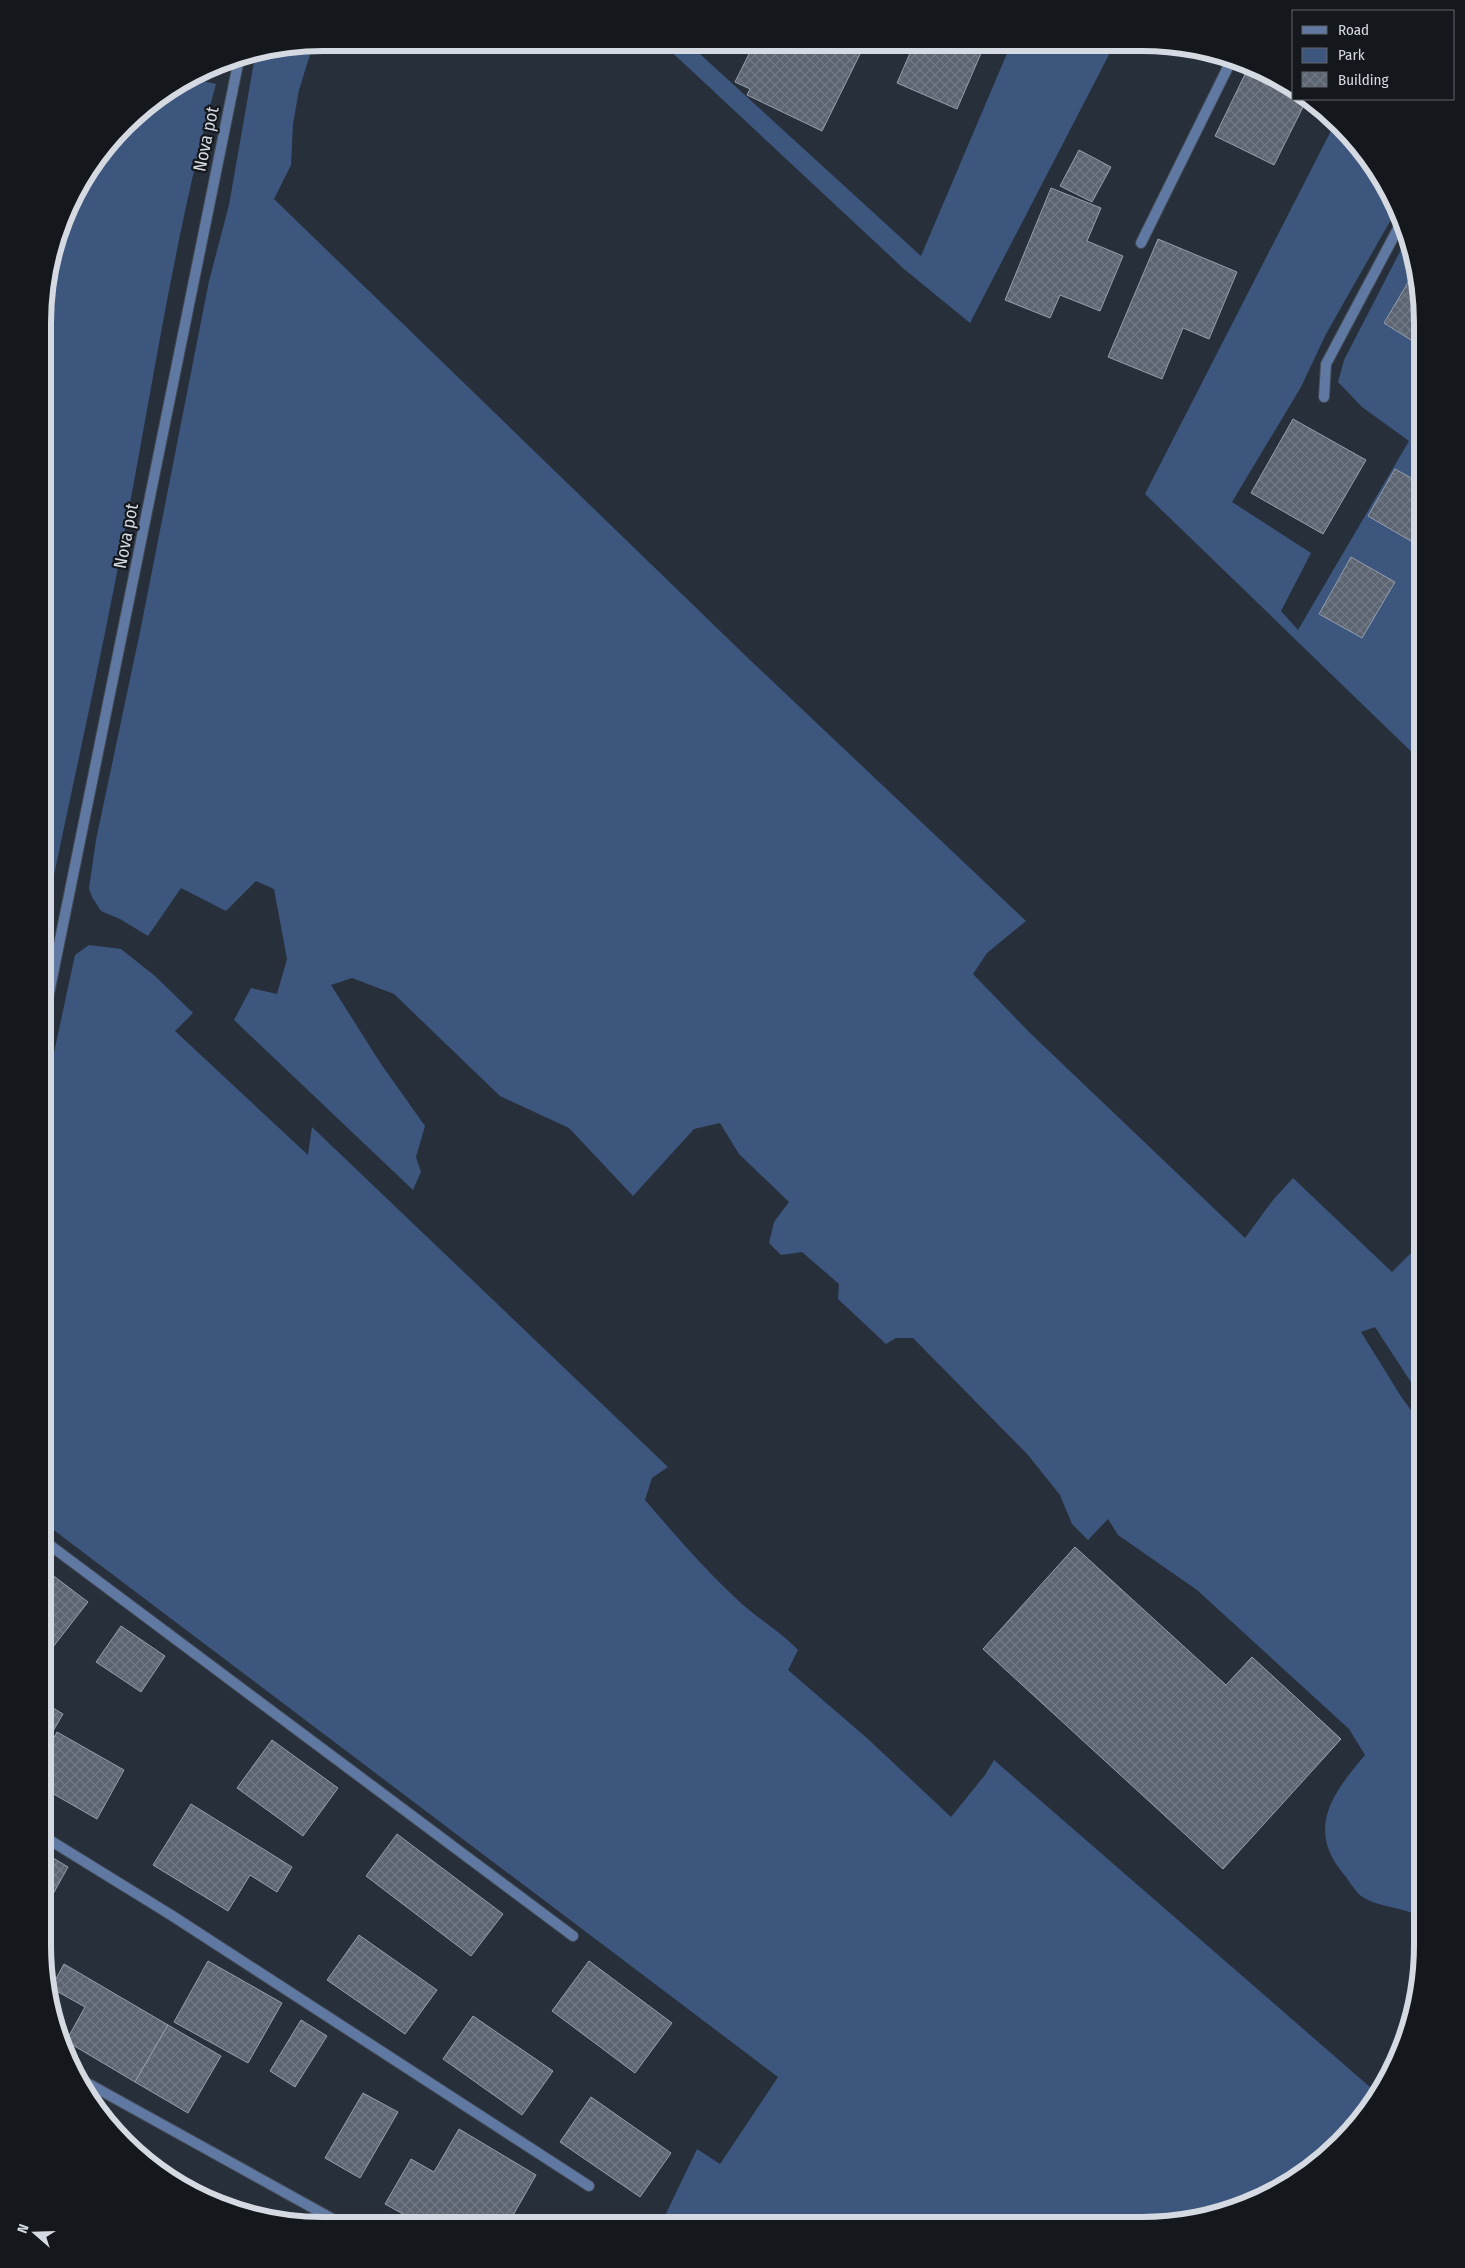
<svg xmlns="http://www.w3.org/2000/svg" width="1465" height="2268" viewBox="0 0 1465 2268" font-family="'Fira Sans Condensed',sans-serif">
<style>
.green{fill:#3d567d}
.building{fill:url(#building-cross-hatch);stroke:#949dac}
.lines{fill:none;stroke-linecap:round;stroke-linejoin:round}
.service-casing{stroke:#434a56;stroke-width:12}
.minor-casing{stroke:#434a56;stroke-width:12}
.tertiary-casing{stroke:#434a56;stroke-width:12}
.service{stroke:#5f79a2;stroke-width:10}
.minor{stroke:#5f79a2;stroke-width:10}
.tertiary{stroke:#5f79a2;stroke-width:10}
.labels{text-anchor:middle;dominant-baseline:central;stroke-width:4.5;stroke-linejoin:round;paint-order:stroke}
.street-label{font-size:18px;fill:#d5dae2;stroke:#14171c}
.rim{fill:none;stroke:#d5dae2;stroke-width:6}
</style>
<defs>
<pattern id="building-cross-hatch" width="8" height="8" patternUnits="userSpaceOnUse" patternTransform="scale(1.25)"><rect width="8" height="8" fill="#5c6472"/><path d="M0 0l8 8M0 8l8-8" fill="none" stroke="#727a86"/></pattern>
</defs>
<rect width="100%" height="100%" fill="#272f3b"/>
<g class="green">
<polygon points="662,43 689,44 921,256 1011,44 1114,45 970,323 904,269"/>
<path d="M 313,45 L 299,90 L 293,124 L 291,165 L 274,199 L 750,660 L 1026,921 L 987,953 L 973,974 L 1030,1033 L 1245,1238 L 1273,1200 L 1293,1178 L 1392,1272 L 1422,1242 L 1422,1399 L 1375,1327 L 1361,1332 L 1402,1398 L 1422,1425 L 1422,1924 C 1419,1920 1416,1915 1412,1913 C 1395,1906 1377,1907 1361,1896 C 1354,1890 1348,1879 1342,1872 C 1306,1827 1334,1792 1365,1755 L 1349,1729 L 1197,1590 L 1118,1535 L 1108,1519 L 1088,1540 L 1072,1524 L 1060,1495 L 1028,1455 L 913,1338 L 896,1338 L 886,1344 L 838,1299 L 839,1284 L 802,1252 L 781,1255 L 769,1243 L 774,1222 L 789,1202 L 739,1154 L 720,1123 L 694,1129 L 633,1196 L 569,1128 L 500,1096 L 394,994 L 352,978 L 331,985 L 381,1064 L 425,1126 L 416,1157 L 421,1172 L 413,1190 L 234,1020 L 251,988 L 277,994 L 287,959 L 274,889 L 256,881 L 226,911 L 181,888 L 148,936 L 120,919 L 101,911 L 92,897 L 89,888 L 96,840 L 141,627 L 209,281 L 229,205 L 255,56 Z"/>
<path d="M 192,79 L 216,84 C 177,225 155,371 128,514 C 103,651 72,787 44,923 L 45,287 L 72,199 L 138,112 Z"/>
<polygon points="1335,123 1364,152 1397,209 1326,334 1301,387 1232,502 1311,553 1281,611 1298,630 1409,441 1362,407 1338,382 1344,360 1406,240 1422,324 1422,762 1145,494"/>
<path d="M 89,945 L 121,949 L 155,976 L 193,1013 L 175,1031 L 308,1155 L 312,1127 L 668,1467 L 652,1478 L 645,1500 C 676,1536 706,1571 742,1604 C 760,1620 781,1632 798,1650 L 788,1670 L 868,1739 L 951,1817 L 985,1775 L 994,1760 L 1378,2094 L 1375,2101 L 1326,2156 L 1249,2204 L 1142,2225 L 661,2224 L 697,2149 L 720,2164 L 778,2077 L 43,1522 L 44,1099 L 75,955 Z"/>
</g>
<g class="building">
<polygon points="754,44 849,44 862,50 822,131 747,95 750,89 735,82"/>
<polygon points="914,44 985,44 957,109 897,83"/>
<polygon points="1250,64 1294,90 1294,99 1307,99 1274,165 1215,136"/>
<polygon points="1079,150 1111,167 1092,202 1060,186"/>
<polygon points="1051,188 1101,208 1087,241 1123,256 1100,311 1060,295 1050,318 1005,300"/>
<polygon points="1158,239 1237,272 1209,339 1183,328 1162,379 1108,357"/>
<polygon points="1413,274 1422,324 1422,347 1384,323"/>
<polygon points="1293,419 1366,460 1323,534 1251,493"/>
<polygon points="1395,469 1422,484 1422,533 1416,544 1368,516"/>
<polygon points="1351,557 1395,582 1362,638 1319,614"/>
<polygon points="1075,1547 1226,1685 1252,1657 1341,1739 1223,1869 983,1649"/>
<polygon points="43,1568 88,1602 49,1652 43,1648"/>
<polygon points="121,1626 165,1656 141,1692 96,1662"/>
<polygon points="43,1702 63,1714 43,1748"/>
<polygon points="57,1732 124,1770 97,1819 43,1788 43,1757"/>
<polygon points="272,1740 338,1788 303,1836 237,1788"/>
<polygon points="191,1804 292,1867 277,1892 250,1875 228,1911 153,1865"/>
<polygon points="397,1834 503,1914 471,1956 366,1876"/>
<polygon points="43,1852 68,1867 43,1912"/>
<polygon points="359,1935 437,1990 405,2034 327,1980"/>
<polygon points="208,1961 282,2003 248,2063 174,2022"/>
<polygon points="589,1961 672,2023 635,2073 552,2011"/>
<polygon points="64,1964 168,2025 135,2082 66,2041 85,2007 51,1988"/>
<polygon points="473,2016 553,2071 522,2115 443,2059"/>
<polygon points="301,2020 327,2036 295,2087 270,2071"/>
<polygon points="168,2025 221,2056 188,2113 135,2082"/>
<polygon points="363,2093 398,2112 360,2178 325,2158"/>
<polygon points="591,2097 671,2153 640,2197 560,2142"/>
<polygon points="459,2129 536,2175 508,2224 419,2223 385,2204 411,2159 434,2172"/>
<polygon points="260,2209 284,2222 257,2215"/>
<polygon points="542,2218 552,2224 539,2224"/>
</g>
<g class="lines">
<g class="service-casing">
<g id="service">
<polyline points="1141,243 1232,59"/>
<polyline points="1324,397 1326,364 1402,221"/>
</g>
</g>
<g class="minor-casing">
<g id="minor">
<polyline points="43,1540 573,1936"/>
<polyline points="43,1836 171,1915 589,2186"/>
<polyline points="80,2079 340,2223"/>
</g>
</g>
<g class="tertiary-casing">
<polyline id="tertiary" points="44,1018 239,59"/>
</g>
<use href="#service" class="service"/>
<use href="#minor" class="minor"/>
<use href="#tertiary" class="tertiary"/>
</g>
<g class="labels">
<g class="street-label">
<text transform="translate(206 139) rotate(-78)">Nova pot</text>
<text transform="translate(126 536) rotate(-79)">Nova pot</text>
</g>
</g>
<path d="M0 0H1465V2268H0ZM323 51H1142A272 272 0 0 1 1414 323V1945A272 272 0 0 1 1142 2217H323A272 272 0 0 1 51 1945V323A272 272 0 0 1 323 51Z" fill="#14171c" fill-rule="evenodd"/>
<path class="rim" d="M323 51H1142A272 272 0 0 1 1414 323V1945A272 272 0 0 1 1142 2217H323A272 272 0 0 1 51 1945V323A272 272 0 0 1 323 51Z"/>
<rect x="1292" y="10" width="162" height="90" fill="#14171c" stroke="#61656b"/>
<rect x="1302" y="26" width="25" height="8" fill="#5f79a2" stroke="#61656b"/>
<text x="1338" y="35" font-size="15" fill="#d5dae2">Road</text>
<rect x="1302" y="48" width="25" height="15" fill="#3d567d" stroke="#61656b"/>
<text x="1338" y="60" font-size="15" fill="#d5dae2">Park</text>
<rect x="1302" y="72" width="25" height="15" fill="url(#building-cross-hatch)" stroke="#61656b"/>
<text x="1338" y="85" font-size="15" fill="#d5dae2">Building</text>
<g transform="translate(35 2233) rotate(290)" stroke="#14171c" stroke-width="4" paint-order="stroke">
<path d="M0-4L9 19L0 12L-9 19Z" fill="#d5dae2"/>
<text y="-8" font-size="14" font-weight="bold" text-anchor="middle" fill="#d5dae2">N</text>
</g>
</svg>
